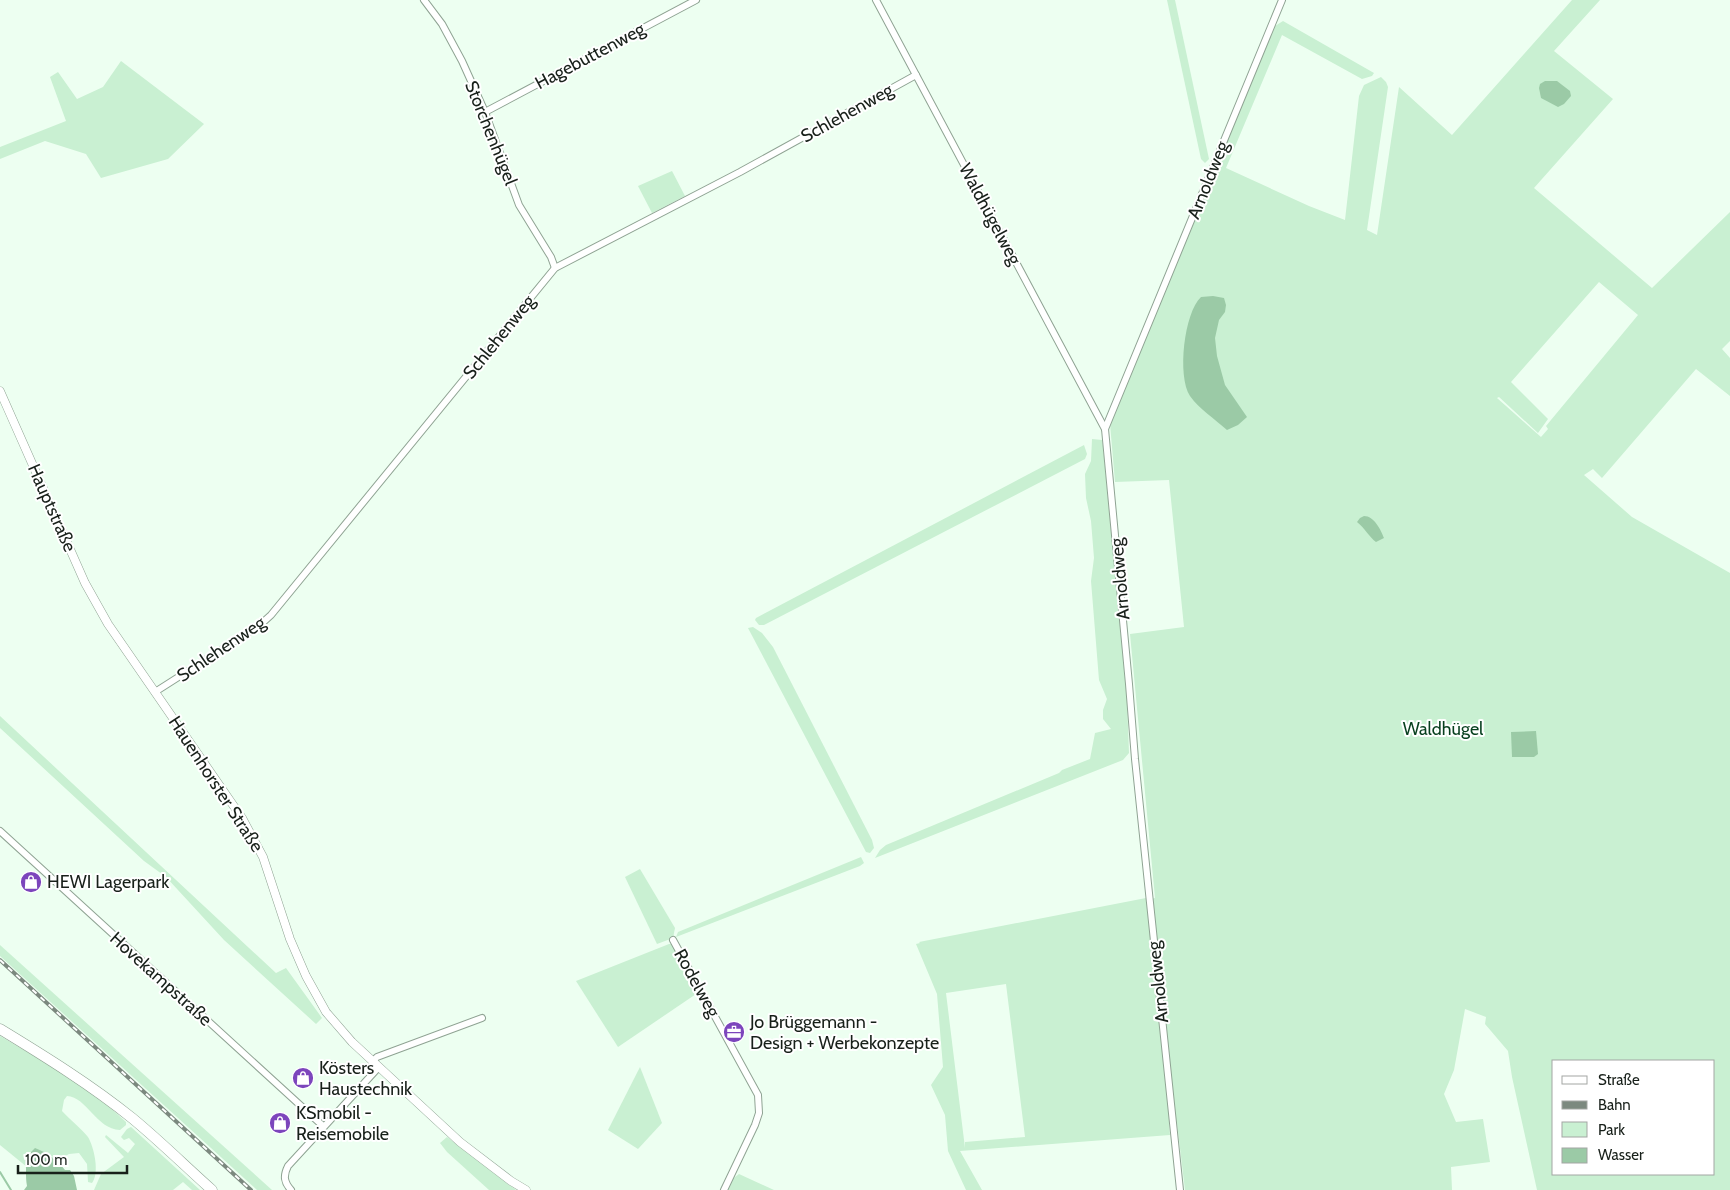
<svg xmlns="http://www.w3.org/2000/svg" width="1730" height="1190" viewBox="0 0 1730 1190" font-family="Cabin,sans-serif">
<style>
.green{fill:#c9f0d2;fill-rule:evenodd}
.water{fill:#9bcaa6}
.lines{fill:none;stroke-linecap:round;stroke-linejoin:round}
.stream{stroke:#9bcaa6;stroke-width:2}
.minor-casing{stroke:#8fa393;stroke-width:8}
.tertiary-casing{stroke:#8fa393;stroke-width:9}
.primary-casing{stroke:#8fa393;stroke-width:11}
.minor{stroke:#fff;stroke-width:6}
.tertiary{stroke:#fff;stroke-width:8}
.primary{stroke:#fff;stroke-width:10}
.rail-casing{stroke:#7c897f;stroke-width:4}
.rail{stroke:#fff;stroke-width:2;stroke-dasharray:5.5;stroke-linecap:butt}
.labels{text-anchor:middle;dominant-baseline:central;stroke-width:4;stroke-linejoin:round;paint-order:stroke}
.street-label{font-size:18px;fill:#18201a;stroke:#fff}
.park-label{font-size:18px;fill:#073f1e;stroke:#fff}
.poi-label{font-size:18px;fill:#18201a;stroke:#fff;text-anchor:start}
</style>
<rect width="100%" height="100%" fill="#edfff1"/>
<g class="green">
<polygon points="1167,0 1175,0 1209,159 1205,163 1201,159"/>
<path d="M 1572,0 L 1600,0 L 1554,51 L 1613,99 L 1534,188 L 1652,288 L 1730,212 L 1730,341 L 1722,349 L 1730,358 L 1730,396 L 1696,369 L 1602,478 L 1593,469 L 1584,475 L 1632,517 L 1730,573 L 1730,1190 L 1537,1190 L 1512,1077 L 1508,1051 L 1485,1024 L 1486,1017 L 1465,1009 L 1454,1070 L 1444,1094 L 1456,1122 L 1483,1119 L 1490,1162 L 1451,1167 L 1452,1190 L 1185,1190 L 1177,1123 L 1169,1124 L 1170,1135 L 960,1151 L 982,1190 L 966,1190 L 948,1151 L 945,1115 L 931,1085 L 943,1067 L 937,994 L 916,944 L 920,943 L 919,942 L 1146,898 L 1147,900 L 1155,898 L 1130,634 L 1184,627 L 1169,480 L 1115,482 L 1110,424 L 1275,26 L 1283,21 L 1374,73 L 1372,76 L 1362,79 L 1282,35 L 1226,168 L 1309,206 L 1345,220 L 1359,96 L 1364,85 L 1381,77 L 1386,82 L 1388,87 L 1367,230 L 1377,235 L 1399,87 L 1452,135 ZM 1599,282 L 1638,315 L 1546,426 L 1548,429 L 1541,437 L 1497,398 L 1499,397 L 1538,433 L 1548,419 L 1511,382 ZM 1006,984 L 1025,1137 L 965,1142 L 965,1148 L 946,993 ZM 1554,1061 L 1714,1061 L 1714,1174 L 1554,1174 Z"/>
<polygon points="121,61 204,124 168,159 101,178 86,154 45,141 0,159 0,147 66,121 50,77 58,72 77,99 103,87"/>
<polygon points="672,171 685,196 652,213 638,186"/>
<polygon points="1092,439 1102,440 1103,446 1127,699 1129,753 1123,760 875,858 880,850 886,845 1059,773 1062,770 1090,759 1095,733 1111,729 1103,719 1103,710 1107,699 1099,680 1091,581 1094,558 1091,521 1086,498 1085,474 1091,461"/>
<polygon points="1084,445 1087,454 1085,459 764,625 759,625 755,620 756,618"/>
<polygon points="753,627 762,633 773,647 872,840 874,848 870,853 866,852 748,628"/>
<polygon points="0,716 276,973 286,968 322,1018 316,1024 224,940 166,877 144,861 0,728"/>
<polygon points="861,857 864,863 860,866 676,937 678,932"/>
<polygon points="640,869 675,928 673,938 657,944 625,877"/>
<polygon points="669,944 674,944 699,992 618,1047 576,981"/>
<polygon points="0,945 272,1190 257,1190 0,956"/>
<path d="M 0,1036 C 44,1062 89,1086 126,1122 L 126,1125 L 120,1130 C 96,1129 87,1097 67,1096 L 64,1100 L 62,1111 C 70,1120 81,1128 88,1137 C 94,1147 100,1173 92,1183 L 88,1182 L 87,1164 L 79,1153 L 69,1154 L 57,1160 L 49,1154 L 27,1167 L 0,1145 Z"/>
<polygon points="640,1067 662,1123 638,1149 608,1130"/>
<polygon points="131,1127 200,1190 192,1190 183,1182 173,1190 94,1190 101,1174 124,1157 105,1137 106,1135 128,1153 135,1144 129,1138 124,1140 121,1137 127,1129"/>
<polygon points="447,1137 516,1190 489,1190 447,1152 440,1143"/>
<polygon points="739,1174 774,1190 727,1190 731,1180"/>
</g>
<g class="water">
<polygon points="1545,81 1557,81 1570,91 1571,96 1564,104 1558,107 1541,98 1539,88 1540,84"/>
<path d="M 1213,296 L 1224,298 L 1226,305 L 1225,312 L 1219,320 L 1215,338 L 1217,356 L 1225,385 L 1247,417 L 1238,425 L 1227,430 C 1215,419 1199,409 1190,396 C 1177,376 1184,313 1201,297 Z"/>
<path d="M 1364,516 C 1374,516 1381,530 1384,538 L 1376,542 C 1369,537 1365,528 1357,522 L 1360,518 Z"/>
<polygon points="1536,731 1538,754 1534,757 1512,757 1511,732"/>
<path d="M 35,1148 C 48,1153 56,1159 65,1170 L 70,1170 L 74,1176 L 77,1190 L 24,1190 L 27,1186 C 25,1176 27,1168 25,1158 Z"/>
</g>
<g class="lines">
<polyline class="stream" points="0,1172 11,1190"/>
<g class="minor-casing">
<g id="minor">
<polyline points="424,0 442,24 462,61 485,112 519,205 551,257 555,268"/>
<polyline points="876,0 1105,429"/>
<polyline points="485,112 696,0"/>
<polyline points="155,692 260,625 271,615 555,268 740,172 916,75"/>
<polyline points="0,831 323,1126"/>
<polyline points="673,940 758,1095 759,1113 755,1125 724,1190"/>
<polyline points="372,1062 377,1057 482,1018"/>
<path d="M 291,1190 C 284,1182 283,1176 288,1166 L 378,1068"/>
<polyline points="1180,1190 1135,759 1129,684 1105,429 1282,0"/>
</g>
</g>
<g class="tertiary-casing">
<polyline id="tertiary" points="0,391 85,583 108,624 242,818 263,857 290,939 306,976 326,1012 352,1042 460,1142 511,1181 526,1190"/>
</g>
<g class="primary-casing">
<path id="primary" d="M 0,1029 C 46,1057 91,1085 132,1118 C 160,1141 185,1166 212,1190"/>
</g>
<use href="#minor" class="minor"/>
<use href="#tertiary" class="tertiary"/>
<use href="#primary" class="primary"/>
<g class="rail-casing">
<polyline id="rail" points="0,960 251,1190"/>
</g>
<use href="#rail" class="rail"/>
</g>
<defs>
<g id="shop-disc" transform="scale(1.125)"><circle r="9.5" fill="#7c45bc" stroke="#fff"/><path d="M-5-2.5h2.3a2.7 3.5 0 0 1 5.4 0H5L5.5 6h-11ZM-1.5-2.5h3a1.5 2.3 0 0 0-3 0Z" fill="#fff"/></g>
<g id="office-disc" transform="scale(1.125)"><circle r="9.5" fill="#7c45bc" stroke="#fff"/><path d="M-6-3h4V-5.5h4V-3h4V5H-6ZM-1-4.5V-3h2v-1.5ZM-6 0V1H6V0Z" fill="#fff"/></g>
</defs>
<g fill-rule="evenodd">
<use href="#shop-disc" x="31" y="882"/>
<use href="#office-disc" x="734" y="1032"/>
<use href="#shop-disc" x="303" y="1078"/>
<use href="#shop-disc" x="280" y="1123"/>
</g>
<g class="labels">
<g class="street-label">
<text transform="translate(590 56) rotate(-28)">Hagebuttenweg</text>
<text transform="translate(847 113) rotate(-29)">Schlehenweg</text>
<text transform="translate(491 133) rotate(68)">Storchenhügel</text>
<text transform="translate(1208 180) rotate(-68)">Arnoldweg</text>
<text transform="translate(990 214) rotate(62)">Waldhügelweg</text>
<text transform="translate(499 337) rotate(-51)">Schlehenweg</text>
<text transform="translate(52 508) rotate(66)">Hauptstraße</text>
<text transform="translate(1120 579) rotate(-95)">Arnoldweg</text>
<text transform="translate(221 649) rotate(-34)">Schlehenweg</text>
<text transform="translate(216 784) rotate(57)">Hauenhorster Straße</text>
<text transform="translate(161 979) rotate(42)">Hovekampstraße</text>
<text transform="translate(1158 982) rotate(-96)">Arnoldweg</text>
<text transform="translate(697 983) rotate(61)">Rodelweg</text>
</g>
<g class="park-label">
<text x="1443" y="729">Waldhügel</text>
</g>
<g class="poi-label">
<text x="47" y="882">HEWI Lagerpark</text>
<text x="750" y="1022">Jo Brüggemann -<tspan x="750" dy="21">Design + Werbekonzepte</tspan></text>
<text x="319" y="1068">Kösters<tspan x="319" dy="21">Haustechnik</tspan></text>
<text x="296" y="1113">KSmobil -<tspan x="296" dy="21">Reisemobile</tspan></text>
</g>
</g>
<rect x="1552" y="1060" width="162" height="115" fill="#ffffff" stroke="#a3a6a3"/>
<rect x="1562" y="1076" width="25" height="8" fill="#ffffff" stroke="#a3a6a3"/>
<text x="1598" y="1085" font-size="15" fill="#18201a">Straße</text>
<rect x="1562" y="1101" width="25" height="8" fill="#7c897f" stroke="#a3a6a3"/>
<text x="1598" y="1110" font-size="15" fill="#18201a">Bahn</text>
<rect x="1562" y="1122" width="25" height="15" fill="#c9f0d2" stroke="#a3a6a3"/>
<text x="1598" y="1135" font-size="15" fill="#18201a">Park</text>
<rect x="1562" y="1148" width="25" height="15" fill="#9bcaa6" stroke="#a3a6a3"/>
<text x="1598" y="1160" font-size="15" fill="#18201a">Wasser</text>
<path d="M18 1165v8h109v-8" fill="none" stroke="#18201a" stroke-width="2.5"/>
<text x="25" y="1165" font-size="15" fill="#18201a" stroke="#ffffff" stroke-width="4" paint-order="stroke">100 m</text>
</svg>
